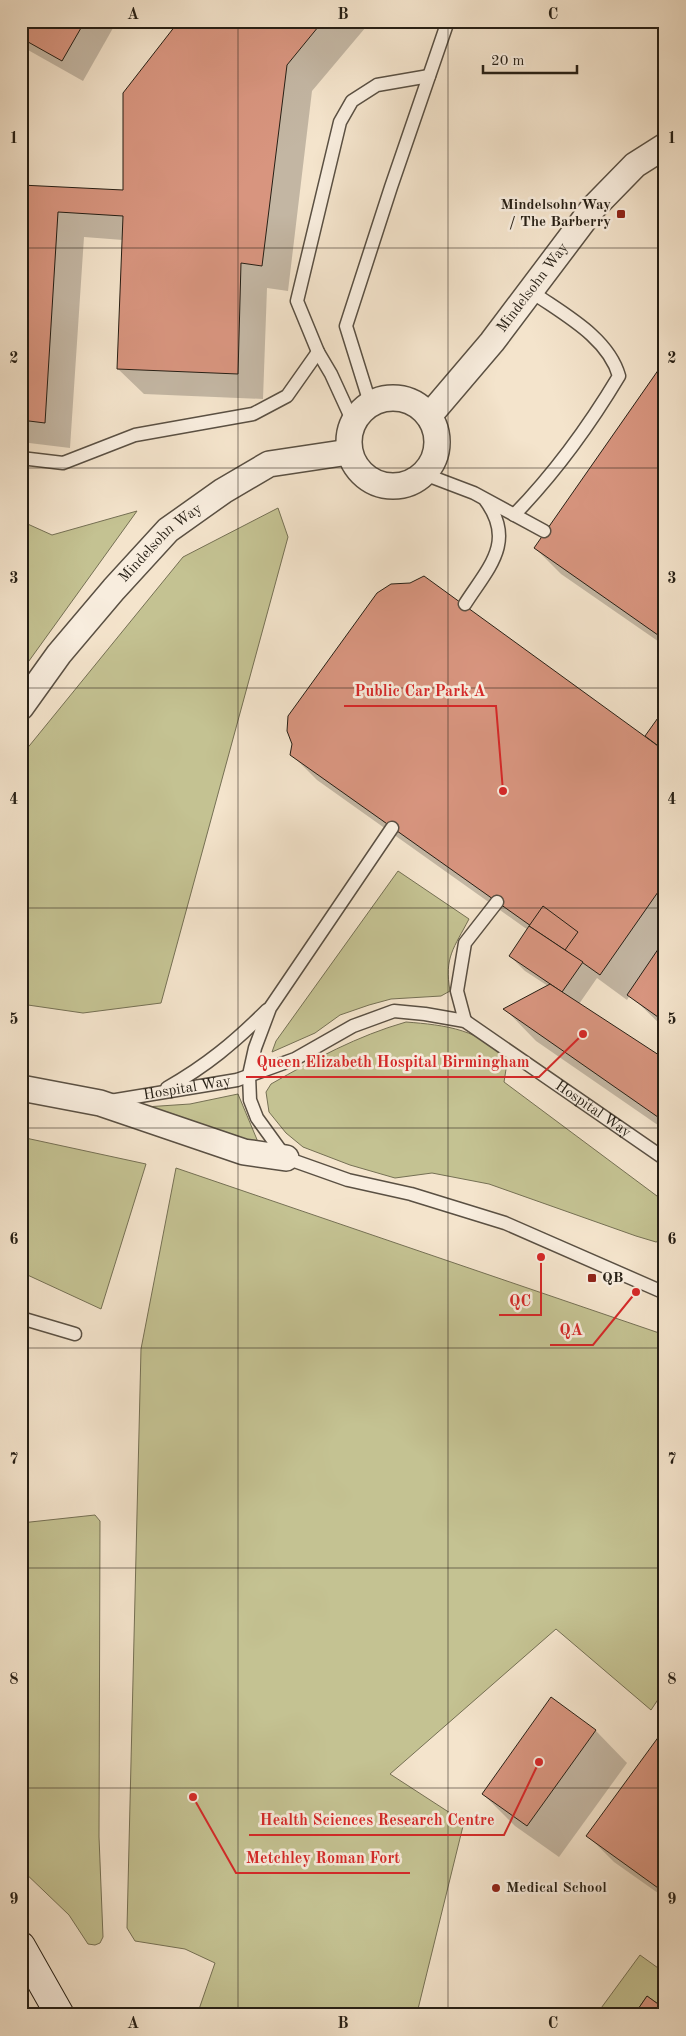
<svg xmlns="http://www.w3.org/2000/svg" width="686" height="2036" viewBox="0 0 686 2036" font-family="'Old Standard TT',serif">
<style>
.green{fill:#c4c292;stroke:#757054}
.shadow{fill:#0003}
.building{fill:#d8957f;stroke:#261f15}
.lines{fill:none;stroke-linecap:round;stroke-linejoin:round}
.lane-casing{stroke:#5a5043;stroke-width:15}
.street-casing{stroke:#5a5043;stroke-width:28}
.secondary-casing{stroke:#261f15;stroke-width:30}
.lane{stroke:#f8edde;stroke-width:12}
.street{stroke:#f8edde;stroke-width:25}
.secondary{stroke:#f8edde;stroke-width:28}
.grid{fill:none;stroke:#261f15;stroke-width:1;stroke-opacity:0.55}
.poi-dot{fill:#8f2418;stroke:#f8edde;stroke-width:2}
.labels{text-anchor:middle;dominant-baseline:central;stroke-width:5;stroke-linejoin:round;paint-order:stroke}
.poi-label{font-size:15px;font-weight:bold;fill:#261f15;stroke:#f8edde;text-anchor:start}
.street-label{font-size:15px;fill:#261f15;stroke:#f8edde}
.leader{fill:none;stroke:#d62828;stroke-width:2}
.callout-dot{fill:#d62828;stroke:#f8edde;stroke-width:2}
.callout-label{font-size:16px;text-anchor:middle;font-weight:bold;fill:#d62828;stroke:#f8edde;stroke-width:5;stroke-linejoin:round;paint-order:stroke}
.neatline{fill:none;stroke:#261f15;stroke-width:2}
.grid-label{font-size:16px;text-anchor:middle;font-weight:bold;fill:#261f15}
</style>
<rect width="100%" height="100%" fill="#f4e4cc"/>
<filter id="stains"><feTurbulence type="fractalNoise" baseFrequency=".004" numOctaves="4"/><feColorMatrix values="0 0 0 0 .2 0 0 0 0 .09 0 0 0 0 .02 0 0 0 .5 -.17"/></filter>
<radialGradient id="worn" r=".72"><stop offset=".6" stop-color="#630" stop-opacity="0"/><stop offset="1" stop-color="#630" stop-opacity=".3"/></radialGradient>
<g class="green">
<polygon points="278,508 288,537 161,1003 83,1013 21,1004 21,756 183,557"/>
<polygon points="137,511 21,672 21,521 52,535"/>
<path d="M 398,871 L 469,919 C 454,948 444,957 450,991 L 441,996 L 391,999 L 369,1005 L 340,1015 L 315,1033 L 272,1052 L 276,1041 Z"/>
<path d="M 406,1022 C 444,1025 484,1029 507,1063 L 504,1082 L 665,1202 L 665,1239 L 656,1242 L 636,1236 L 489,1184 L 432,1173 L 395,1178 L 350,1165 L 303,1147 L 286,1133 L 269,1112 L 266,1092 L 271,1084 C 315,1059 357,1036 406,1022 Z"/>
<polygon points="238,1094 258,1142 193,1130 130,1108 190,1104"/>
<polygon points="21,1137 146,1164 101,1309 21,1272"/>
<polygon points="176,1168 665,1335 665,1689 651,1710 556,1629 390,1774 464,1822 418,2009 421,2015 197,2015 215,1963 185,1949 135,1941 127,1928 141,1349"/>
<polygon points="95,1515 100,1521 99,1837 103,1937 100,1943 95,1945 88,1944 69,1915 21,1869 21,1523"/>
<polygon points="640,1955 665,1973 665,2009 647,1996 634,2015 596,2015"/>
</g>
<g class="shadow">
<polygon points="21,21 117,21 83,81 28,50 21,44"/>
<polygon points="181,21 371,21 312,91 288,291 267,288 263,399 144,394 118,369 123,240 84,237 70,448 21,442 21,186 124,191"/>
<polygon points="665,374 665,646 561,574 535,548"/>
<polygon points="665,710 665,1029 630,995 627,1000 597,978 579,1004 665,1061 665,1130 536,1041 505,1009 548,986 525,971 510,956 528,930 317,780 291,754 645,737"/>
<polygon points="551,1699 596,1731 627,1763 559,1857 515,1826 483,1794"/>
<polygon points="665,1730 665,1898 614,1862 588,1836"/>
</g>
<g class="building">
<polygon points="21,21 85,21 62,61 21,38"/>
<polygon points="179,21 323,21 287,65 262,266 241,263 238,374 117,369 123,216 58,212 45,423 21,420 21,185 123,190 123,93"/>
<polygon points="659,369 665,373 665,640 534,548"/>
<polygon points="424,576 665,751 665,882 600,975 290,755 292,744 287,731 288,716 377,593 391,584 410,583"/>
<polygon points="665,708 665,751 645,736"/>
<polygon points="543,906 578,932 565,950 529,926"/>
<polygon points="529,926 583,962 562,992 509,956"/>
<polygon points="665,939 665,1022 627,995"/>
<polygon points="550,984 665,1059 665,1122 503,1009"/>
<polygon points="551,1697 596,1730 527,1826 482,1794"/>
<polygon points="665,1728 665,1893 586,1836"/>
<polygon points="647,1996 665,2009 665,2015 634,2015"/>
</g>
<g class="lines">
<g class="lane-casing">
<g id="lane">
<polyline points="370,403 346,326 391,187 448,21"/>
<polyline points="353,422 331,374 318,352 297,301 340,122 352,101 377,85 429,76"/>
<polyline points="21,458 63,463 135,435 253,414 287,396 318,352"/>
<polyline points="424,474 474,493 544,531"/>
<path d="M 514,515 C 555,473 589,426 619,376 C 608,337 563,314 532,292"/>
<path d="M 465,604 C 488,568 516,542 486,501"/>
<polyline points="392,828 270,1008 255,1048 249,1075 250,1100 257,1118 286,1158 348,1180 411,1194 505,1223 665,1293"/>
<polyline points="465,1021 457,991 465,943 497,902"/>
<path d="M 167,1088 C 206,1066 235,1042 267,1010"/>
<path id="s1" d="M 110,1101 L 237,1080 L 295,1059 L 353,1026 L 394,1011 L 425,1014 L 465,1021 L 665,1159"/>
<polyline points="21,1318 75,1334"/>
</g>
</g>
<g class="street-casing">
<g id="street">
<circle cx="393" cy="442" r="44"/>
<path id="s2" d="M 429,416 L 492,342 L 593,208 L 635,165 L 665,146"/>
<path id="s3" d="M 21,707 L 59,654 L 114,589 L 168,530 L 223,491 L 269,464 L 349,452"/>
<polyline points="21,1088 100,1103 244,1152 286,1158"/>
</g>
</g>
<g class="secondary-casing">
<polyline id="secondary" points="21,1946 60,2015"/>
</g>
<use href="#lane" class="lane"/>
<use href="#street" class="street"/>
<use href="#secondary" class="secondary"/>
</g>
<path class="grid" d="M 238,21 L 238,2015M 448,21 L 448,2015M 21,248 L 665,248M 21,468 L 665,468M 21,688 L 665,688M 21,908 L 665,908M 21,1128 L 665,1128M 21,1348 L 665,1348M 21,1568 L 665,1568M 21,1788 L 665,1788"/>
<g class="poi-dot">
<rect x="616" y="209" width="10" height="10" rx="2.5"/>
<rect x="587" y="1273" width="10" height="10" rx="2.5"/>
<circle cx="496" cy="1888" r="5"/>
</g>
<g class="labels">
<g class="poi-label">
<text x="611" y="205" text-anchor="end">Mindelsohn Way<tspan x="611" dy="17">/ The Barberry</tspan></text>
<text x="602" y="1278">QB</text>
<text x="506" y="1888">Medical School</text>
</g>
<g class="street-label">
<text stroke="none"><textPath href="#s2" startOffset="165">Mindelsohn Way</textPath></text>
<text stroke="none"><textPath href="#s3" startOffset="216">Mindelsohn Way</textPath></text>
<text stroke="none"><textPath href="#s1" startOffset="78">Hospital Way</textPath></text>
<text stroke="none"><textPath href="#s1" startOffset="528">Hospital Way</textPath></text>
</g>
</g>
<path class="leader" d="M503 791L496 706H344M583 1034L539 1077H246M541 1257L541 1315H499M636 1292L593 1345H550M539 1762L504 1835H249M193 1797L236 1873H410"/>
<g class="callout-dot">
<circle cx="503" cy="791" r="5"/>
<circle cx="583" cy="1034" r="5"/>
<circle cx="541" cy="1257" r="5"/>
<circle cx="636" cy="1292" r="5"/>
<circle cx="539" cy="1762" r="5"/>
<circle cx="193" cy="1797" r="5"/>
</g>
<g class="callout-label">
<text x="420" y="696">Public Car Park A</text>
<text x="393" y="1067">Queen Elizabeth Hospital Birmingham</text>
<text x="520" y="1306">QC</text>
<text x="571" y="1335">QA</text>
<text x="377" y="1825">Health Sciences Research Centre</text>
<text x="323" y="1863">Metchley Roman Fort</text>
</g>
<rect width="686" height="2036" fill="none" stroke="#f4e4cc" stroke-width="55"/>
<path d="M483 65v8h94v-8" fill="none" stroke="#261f15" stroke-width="2.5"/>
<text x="491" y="65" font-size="15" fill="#261f15" stroke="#f8edde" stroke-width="4" paint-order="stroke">20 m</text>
<rect x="28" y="28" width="630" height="1980" class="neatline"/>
<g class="grid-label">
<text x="133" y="19">A</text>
<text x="343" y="19">B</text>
<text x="553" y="19">C</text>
<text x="14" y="143">1</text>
<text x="672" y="143">1</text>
<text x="14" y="363">2</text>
<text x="672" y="363">2</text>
<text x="14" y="583">3</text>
<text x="672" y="583">3</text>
<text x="14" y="804">4</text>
<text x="672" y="804">4</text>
<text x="14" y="1024">5</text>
<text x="672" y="1024">5</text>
<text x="14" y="1244">6</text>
<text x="672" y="1244">6</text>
<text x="14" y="1464">7</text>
<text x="672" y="1464">7</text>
<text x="14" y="1684">8</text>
<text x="672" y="1684">8</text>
<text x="14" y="1904">9</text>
<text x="672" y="1904">9</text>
<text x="133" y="2028">A</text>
<text x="343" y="2028">B</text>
<text x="553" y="2028">C</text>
</g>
<rect width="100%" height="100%" filter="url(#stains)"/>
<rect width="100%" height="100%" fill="url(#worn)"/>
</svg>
